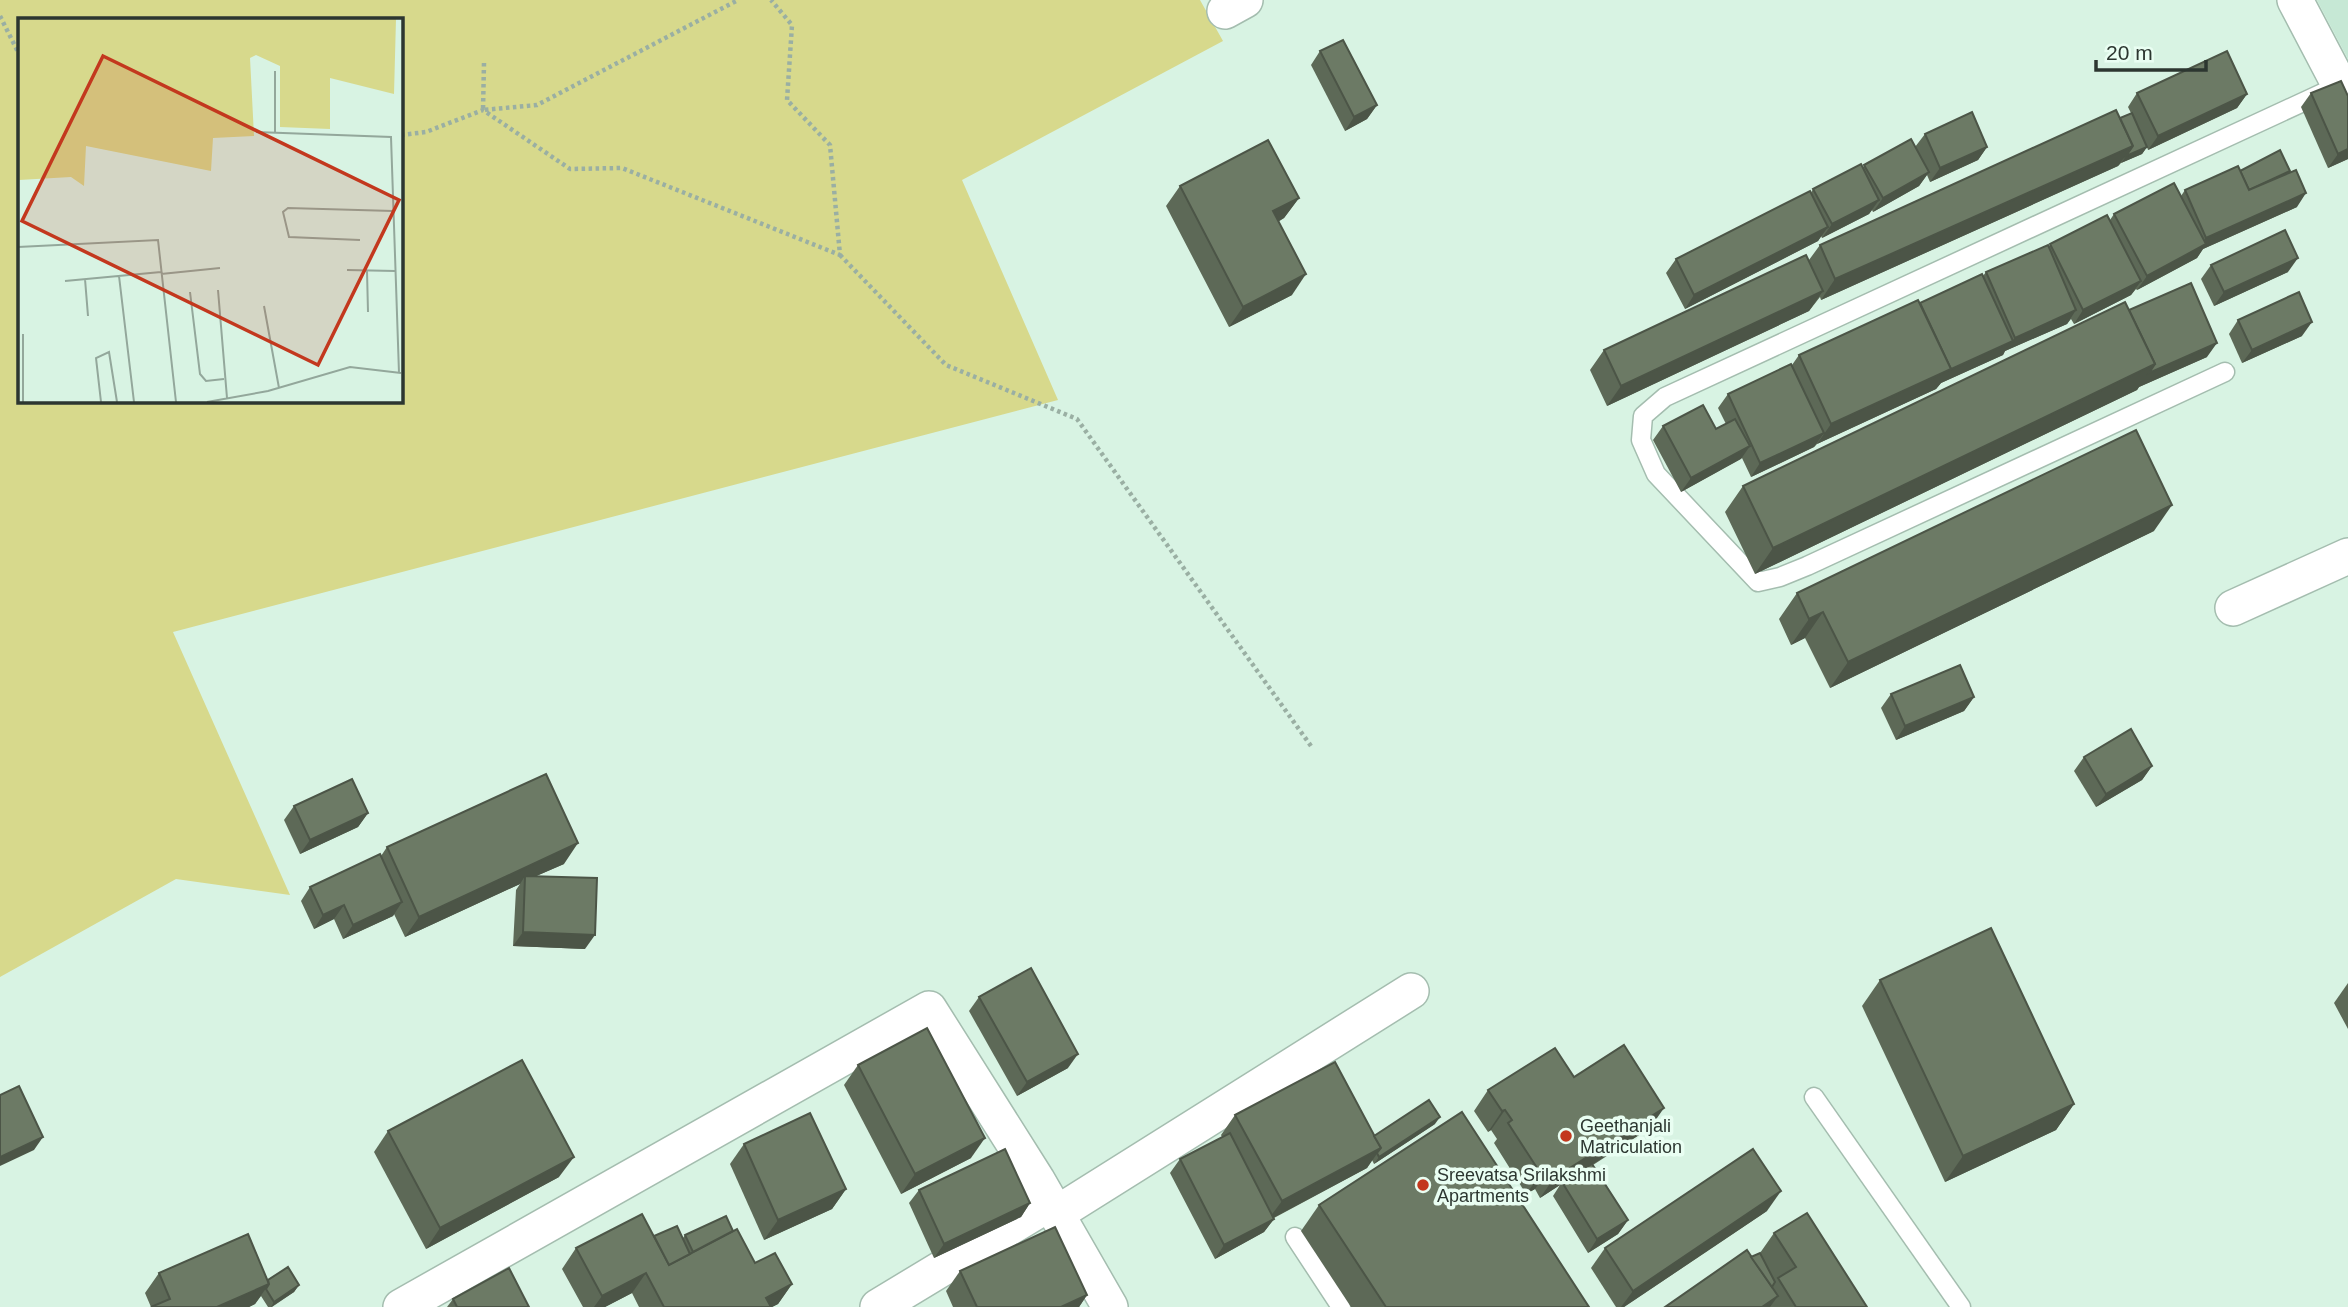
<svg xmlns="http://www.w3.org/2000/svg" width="2348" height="1307" viewBox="0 0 2348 1307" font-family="Arial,sans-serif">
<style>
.built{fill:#c6e8d5}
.green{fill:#d7d98c;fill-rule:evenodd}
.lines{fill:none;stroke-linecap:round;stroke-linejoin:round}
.service-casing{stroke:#a4bdaf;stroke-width:21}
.minor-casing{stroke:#a4bdaf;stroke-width:38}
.path{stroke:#9aafa3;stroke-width:4.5;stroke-dasharray:3.5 3.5;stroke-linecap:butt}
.service{stroke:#fff;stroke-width:18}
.minor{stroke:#fff;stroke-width:35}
.wall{fill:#5d6957}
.shaded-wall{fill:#4c5547}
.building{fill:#6c7a65;stroke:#4c5547;stroke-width:2}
.poi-dot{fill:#c3381e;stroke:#e9fef2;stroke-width:2.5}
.labels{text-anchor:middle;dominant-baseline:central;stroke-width:7;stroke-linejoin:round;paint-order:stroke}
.poi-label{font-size:18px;fill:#2c3630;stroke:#e9fef2;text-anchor:start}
.inset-road{fill:none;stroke:#93a79b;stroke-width:2}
.view{fill:#c3381e;fill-opacity:0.15;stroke:#c3381e;stroke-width:3.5}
.inset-edge{fill:none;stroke:#2c3630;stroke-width:3.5}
</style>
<rect width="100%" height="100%" fill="#d8f3e3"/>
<polygon class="built" points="2317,0 2348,0 2348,59"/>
<path class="green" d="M 0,0 L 1200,0 L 1223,41 L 962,180 L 1058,400 L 173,632 L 290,895 L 176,879 L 0,977 ZM 19,19 L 401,19 L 401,401 L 19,401 Z"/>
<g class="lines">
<g class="service-casing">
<g id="service">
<polyline points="2225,372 1807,566 1780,577 1758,582 1656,474 1641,440 1643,416 1665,397 2327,91"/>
<polyline points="1814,1097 1961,1307"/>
<polyline points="1295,1237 1341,1307"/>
</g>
</g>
<g class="minor-casing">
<g id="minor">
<polyline points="2295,0 2348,101"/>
<polyline points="1225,11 1245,0"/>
<polyline points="2233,608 2348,556"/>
<polyline points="1056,1214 1411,991"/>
<polyline points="401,1307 929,1009 1037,1180 1110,1307"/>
<polyline points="878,1307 1050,1203"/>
</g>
</g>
<g class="path">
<polyline points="0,16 19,54"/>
<polyline points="484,63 483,110 537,105 738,0"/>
<polyline points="401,135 426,132 483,110 570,169 622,168 840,255 830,145 787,100 792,25 771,0"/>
<polyline points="840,255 946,365 1077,419 1311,746"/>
</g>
<use href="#service" class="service"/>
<use href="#minor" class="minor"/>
</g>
<g class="wall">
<polygon points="1320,51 1377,105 1367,119 1345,131 1311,65"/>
<polygon points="2137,93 2247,94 2237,108 2148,150 2147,147 2142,154 2121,163 2118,166 1821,300 1820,297 1809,311 1607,406 1590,370 1604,350 1809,260 1820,245 2131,113 2128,107"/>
<polygon points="2311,93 2348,159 2328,168 2301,107"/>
<polygon points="1925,134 1987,147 1978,160 1930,182 1927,175 1919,186 1873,212 1872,210 1869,214 1822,238 1821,236 1818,241 1685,309 1666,273 1676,259 1811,193 1813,189 1863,168 1864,165 1915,147"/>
<polygon points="2240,171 2290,171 2289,173 2297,207 2203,249 2197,258 2137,290 2136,289 2131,295 2074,324 2071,319 2067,324 2005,351 2003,355 1941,383 1936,389 1817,444 1814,447 1751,477 1742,458 1681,492 1653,440 1663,426 1716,429 1726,424 1718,408 1728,394 1792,365 1799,355 1983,276 1986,272 2110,220 2114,214 2181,196 2185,190"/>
<polygon points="1180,186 1299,198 1284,218 1278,222 1292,295 1229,327 1166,206"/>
<polygon points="2211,265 2288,272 2214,306 2201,279"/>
<polygon points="2129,310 2207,357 2139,387 2137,390 1755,574 1725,512 1743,486"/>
<polygon points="2238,320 2302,336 2242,363 2229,334"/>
<polygon points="2154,531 1830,688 1805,638 1791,645 1779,619 1797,593"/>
<polygon points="1891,694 1974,697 1964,711 1896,740 1881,708"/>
<polygon points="2084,757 2152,766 2142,780 2096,807 2074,771"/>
<polygon points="294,806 368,813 358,827 300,854 284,820"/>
<polygon points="387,847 564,864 536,876 585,949 513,946 516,890 520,884 405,937 394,914 393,916 343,939 334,919 314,929 301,901 310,887 381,856"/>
<polygon points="1880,980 2074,1104 2056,1130 1945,1182 1862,1006"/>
<polygon points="2348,983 2348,1029 2334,1003"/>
<polygon points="979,997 1068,1068 1017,1096 969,1011"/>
<polygon points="858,1065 971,1158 901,1194 844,1085"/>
<polygon points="1574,1077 1650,1128 1593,1165 1628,1220 1618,1234 1588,1253 1553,1196 1560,1185 1540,1198 1535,1189 1526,1194 1494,1143 1497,1139 1491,1130 1488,1132 1474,1111 1488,1090"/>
<polygon points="1235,1115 1374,1136 1435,1124 1374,1164 1372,1160 1367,1168 1274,1218 1274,1219 1264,1232 1215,1259 1170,1173 1180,1159 1222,1137 1221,1135"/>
<polygon points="388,1131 559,1177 426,1249 374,1152"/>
<polygon points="744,1144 846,1189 832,1209 764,1240 730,1164"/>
<polygon points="919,1190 1030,1203 1021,1217 934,1258 909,1203"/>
<polygon points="1319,1205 1589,1307 1351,1307 1301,1231"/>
<polygon points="1767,1211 1624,1307 1616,1307 1591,1268 1605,1248"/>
<polygon points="733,1231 755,1263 792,1284 778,1304 772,1307 639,1307 632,1293 605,1307 583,1307 562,1269 576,1248 654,1236 683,1238 685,1235"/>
<polygon points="1774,1233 1867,1307 1665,1307 1760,1253"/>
<polygon points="960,1271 1087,1295 1079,1307 953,1307 946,1291"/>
<polygon points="159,1273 268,1280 299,1285 294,1292 272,1307 268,1307 261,1296 255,1304 249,1307 151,1307 145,1293"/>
<polygon points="453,1299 529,1307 447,1307"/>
</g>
<g class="shaded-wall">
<polygon points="2247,94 2237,108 2148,150 2158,136"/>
<polygon points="1377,105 1367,119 1345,131 1354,117"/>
<polygon points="2133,146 2118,166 1821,300 1835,279"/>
<polygon points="1987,147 1978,160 1930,182 1940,168"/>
<polygon points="2147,147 2142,154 2121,163 2126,156"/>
<polygon points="2348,149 2348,159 2328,168 2338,154"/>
<polygon points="1929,172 1919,186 1873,212 1883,198"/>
<polygon points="2306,193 2297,207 2203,249 2197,258 2137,290 2147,276 2199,248 2206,238"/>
<polygon points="1299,198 1284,218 1259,232 1273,211"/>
<polygon points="1879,200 1869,214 1822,238 1832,224"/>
<polygon points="1828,227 1818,241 1685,309 1694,295"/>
<polygon points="2298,258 2288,272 2214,306 2224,292"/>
<polygon points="1306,274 1292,295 1229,327 1243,307"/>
<polygon points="2141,281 2131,295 2074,324 2083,310"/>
<polygon points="1823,291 1809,311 1607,406 1621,386"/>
<polygon points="2076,310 2067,324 2005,351 2003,355 1941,383 1936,389 1817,444 1831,424 2012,341 2015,338"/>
<polygon points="2312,322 2302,336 2242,363 2252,350"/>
<polygon points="2217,343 2207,357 2139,387 2137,390 1755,574 1773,548 2155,364"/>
<polygon points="1824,433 1814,447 1751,477 1760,463"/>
<polygon points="1750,446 1741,459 1681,492 1691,478"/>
<polygon points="2172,505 2154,531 1830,688 1848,662"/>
<polygon points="1823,612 1805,638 1791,645 1809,619"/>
<polygon points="1974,697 1964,711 1896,740 1905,726"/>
<polygon points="2152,766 2142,780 2096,807 2106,794"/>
<polygon points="368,813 358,827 300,854 310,840"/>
<polygon points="578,843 564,864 525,881 525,876 520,884 405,937 419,917"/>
<polygon points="402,902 393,916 343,939 353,925"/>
<polygon points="344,905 334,919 314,929 323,915"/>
<polygon points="523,932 595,935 585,949 513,946"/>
<polygon points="1078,1054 1068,1068 1017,1096 1027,1082"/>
<polygon points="2074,1104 2056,1130 1945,1182 1963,1156"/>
<polygon points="1664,1108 1650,1128 1563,1183 1562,1182 1560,1185 1540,1198 1554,1178"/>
<polygon points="1505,1110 1491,1130 1488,1132 1502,1111"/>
<polygon points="1440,1117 1435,1124 1374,1164 1379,1157"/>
<polygon points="43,1137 34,1150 0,1166 0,1157"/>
<polygon points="985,1138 971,1158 901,1194 915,1174"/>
<polygon points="1381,1148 1367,1168 1267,1221 1282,1201"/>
<polygon points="574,1157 559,1177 426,1249 440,1228"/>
<polygon points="1549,1169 1535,1189 1526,1194 1541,1174"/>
<polygon points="846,1189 832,1209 764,1240 778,1220"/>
<polygon points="1781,1191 1767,1211 1624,1307 1621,1307 1633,1291"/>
<polygon points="1030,1203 1021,1217 934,1258 944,1244"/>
<polygon points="1274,1219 1264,1232 1215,1259 1224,1245"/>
<polygon points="1628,1220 1618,1234 1588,1253 1597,1239"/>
<polygon points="646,1273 632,1293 605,1307 594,1307 602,1296"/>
<polygon points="269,1284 255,1304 249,1307 217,1307"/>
<polygon points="792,1284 778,1304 772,1307 759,1307 766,1298"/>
<polygon points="299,1285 294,1292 271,1307 274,1302"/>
<polygon points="1087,1295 1079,1307 1061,1307"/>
<polygon points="1778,1296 1770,1307 1762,1307"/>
</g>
<g class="building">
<polygon points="1343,40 1377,105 1354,117 1320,51"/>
<polygon points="2227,51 2247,94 2158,136 2137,93"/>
<polygon points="2341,81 2348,96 2348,149 2338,154 2311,93"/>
<polygon points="2116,110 2133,146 1835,279 1820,245"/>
<polygon points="1972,112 1987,147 1940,168 1925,134"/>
<polygon points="2132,113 2147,147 2126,156 2133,146 2120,118"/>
<polygon points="1911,139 1929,172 1883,198 1864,165"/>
<polygon points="1268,140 1299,198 1273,211 1306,274 1243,307 1180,186"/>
<polygon points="2280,150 2290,171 2249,190 2240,171"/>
<polygon points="1861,164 1879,200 1832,224 1813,189"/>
<polygon points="2238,166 2249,190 2296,170 2306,193 2206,238 2185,190"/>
<polygon points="2174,183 2206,244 2147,276 2114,214"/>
<polygon points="1810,191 1828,227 1694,295 1676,259"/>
<polygon points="2107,215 2141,281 2083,310 2050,244"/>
<polygon points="2285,230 2298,258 2224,292 2211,265"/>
<polygon points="2048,245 2076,310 2015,338 1986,272"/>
<polygon points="1806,255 1823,291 1621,386 1604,350"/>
<polygon points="1982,274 2013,341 1947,371 1951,369 1920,303"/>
<polygon points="2191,283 2217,343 2149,373 2155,364 2129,310"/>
<polygon points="2299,292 2312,322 2252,350 2238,320"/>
<polygon points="1918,300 1951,369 1831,424 1799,355"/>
<polygon points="2125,302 2155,364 1773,548 1743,486"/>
<polygon points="1791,364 1824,433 1760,463 1728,394"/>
<polygon points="1703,405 1716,429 1735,419 1750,446 1691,478 1663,426"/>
<polygon points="2136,430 2172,505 1848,662 1823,612 1809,619 1797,593"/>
<polygon points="1960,665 1974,697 1905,726 1891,694"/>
<polygon points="2131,729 2152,766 2106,794 2084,757"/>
<polygon points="546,774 578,843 419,917 387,847"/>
<polygon points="352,779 368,813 310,840 294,806"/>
<polygon points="380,854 402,902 353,925 344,905 323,915 310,887"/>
<polygon points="525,876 597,878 595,935 523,932"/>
<polygon points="1991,928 2074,1104 1963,1156 1880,980"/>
<polygon points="1031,968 1078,1054 1027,1082 979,997"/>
<polygon points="927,1028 985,1138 915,1174 858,1065"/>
<polygon points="1624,1045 1664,1108 1554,1178 1549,1169 1541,1174 1508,1123 1512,1120 1505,1110 1502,1111 1488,1090 1555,1048 1574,1077"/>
<polygon points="522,1060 574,1157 440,1228 388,1131"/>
<polygon points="1335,1062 1381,1148 1282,1201 1235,1115"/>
<polygon points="19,1086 43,1137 0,1157 0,1095"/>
<polygon points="1429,1100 1440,1117 1379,1157 1377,1153 1381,1148 1374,1136"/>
<polygon points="1462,1112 1589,1307 1386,1307 1319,1205"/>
<polygon points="810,1113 846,1189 778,1220 744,1144"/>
<polygon points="1230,1133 1274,1219 1224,1245 1180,1159"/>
<polygon points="1005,1149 1030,1203 944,1244 919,1190"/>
<polygon points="1753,1149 1781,1191 1633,1291 1605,1248"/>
<polygon points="1592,1164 1628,1220 1597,1239 1562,1182"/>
<polygon points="1807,1213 1867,1307 1796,1307 1778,1278 1796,1267 1774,1233"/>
<polygon points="642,1214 669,1265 737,1229 755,1263 775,1253 792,1284 766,1298 771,1307 664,1307 646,1273 602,1296 576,1248"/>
<polygon points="726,1216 733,1231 693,1252 685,1235"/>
<polygon points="677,1226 690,1254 669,1265 654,1236"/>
<polygon points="1055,1227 1087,1295 1061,1307 977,1307 960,1271"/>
<polygon points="248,1234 269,1284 217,1307 151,1307 170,1299 159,1273"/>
<polygon points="1747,1250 1778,1296 1762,1307 1665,1307"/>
<polygon points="1760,1253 1775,1282 1772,1287 1751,1257"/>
<polygon points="288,1267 299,1285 274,1302 266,1289 269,1284 268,1280"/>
<polygon points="509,1268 529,1307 457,1307 453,1299"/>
</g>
<g class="poi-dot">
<circle cx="1566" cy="1136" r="7"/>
<circle cx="1423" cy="1185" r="7"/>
</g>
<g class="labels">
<g class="poi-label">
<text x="1580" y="1126">Geethanjali<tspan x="1580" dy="21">Matriculation</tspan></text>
<text x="1437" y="1175">Sreevatsa Srilakshmi<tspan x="1437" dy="21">Apartments</tspan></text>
</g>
</g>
<g transform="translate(18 18)">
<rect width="385" height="385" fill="#d8f3e3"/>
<path d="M 0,1 L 378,1 L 376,76 L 312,60 L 312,111 L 262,109 L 262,48 L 238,37 L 232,40 L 236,118 L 195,120 L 193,153 L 68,128 L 66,168 L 53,159 L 1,162 Z" fill="#d7d98c"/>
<path class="inset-road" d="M 385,72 L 385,176M 238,114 L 373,119 L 381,355M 257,114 L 257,53M 342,222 L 271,219 L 265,194 L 270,190 L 375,193M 0,229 L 140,222 L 158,384M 329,252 L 377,253M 349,253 L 350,294M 143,256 L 202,250M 101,258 L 116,384M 67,261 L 70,298M 47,263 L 143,254M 200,272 L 209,380M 172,274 L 182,356 L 188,363 L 206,361M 246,288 L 261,370M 5,316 L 5,384M 83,384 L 78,340 L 91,334 L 99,384M 189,384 L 250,373 L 332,349 L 383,355"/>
<path class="view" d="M 85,38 L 381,182 L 300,347 L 4,203 Z"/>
<rect width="385" height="385" class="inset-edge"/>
</g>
<path d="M2096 60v10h110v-10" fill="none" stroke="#2c3630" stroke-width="3.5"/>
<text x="2106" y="60" font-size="21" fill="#2c3630" stroke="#e9fef2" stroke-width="5" paint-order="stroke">20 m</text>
</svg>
